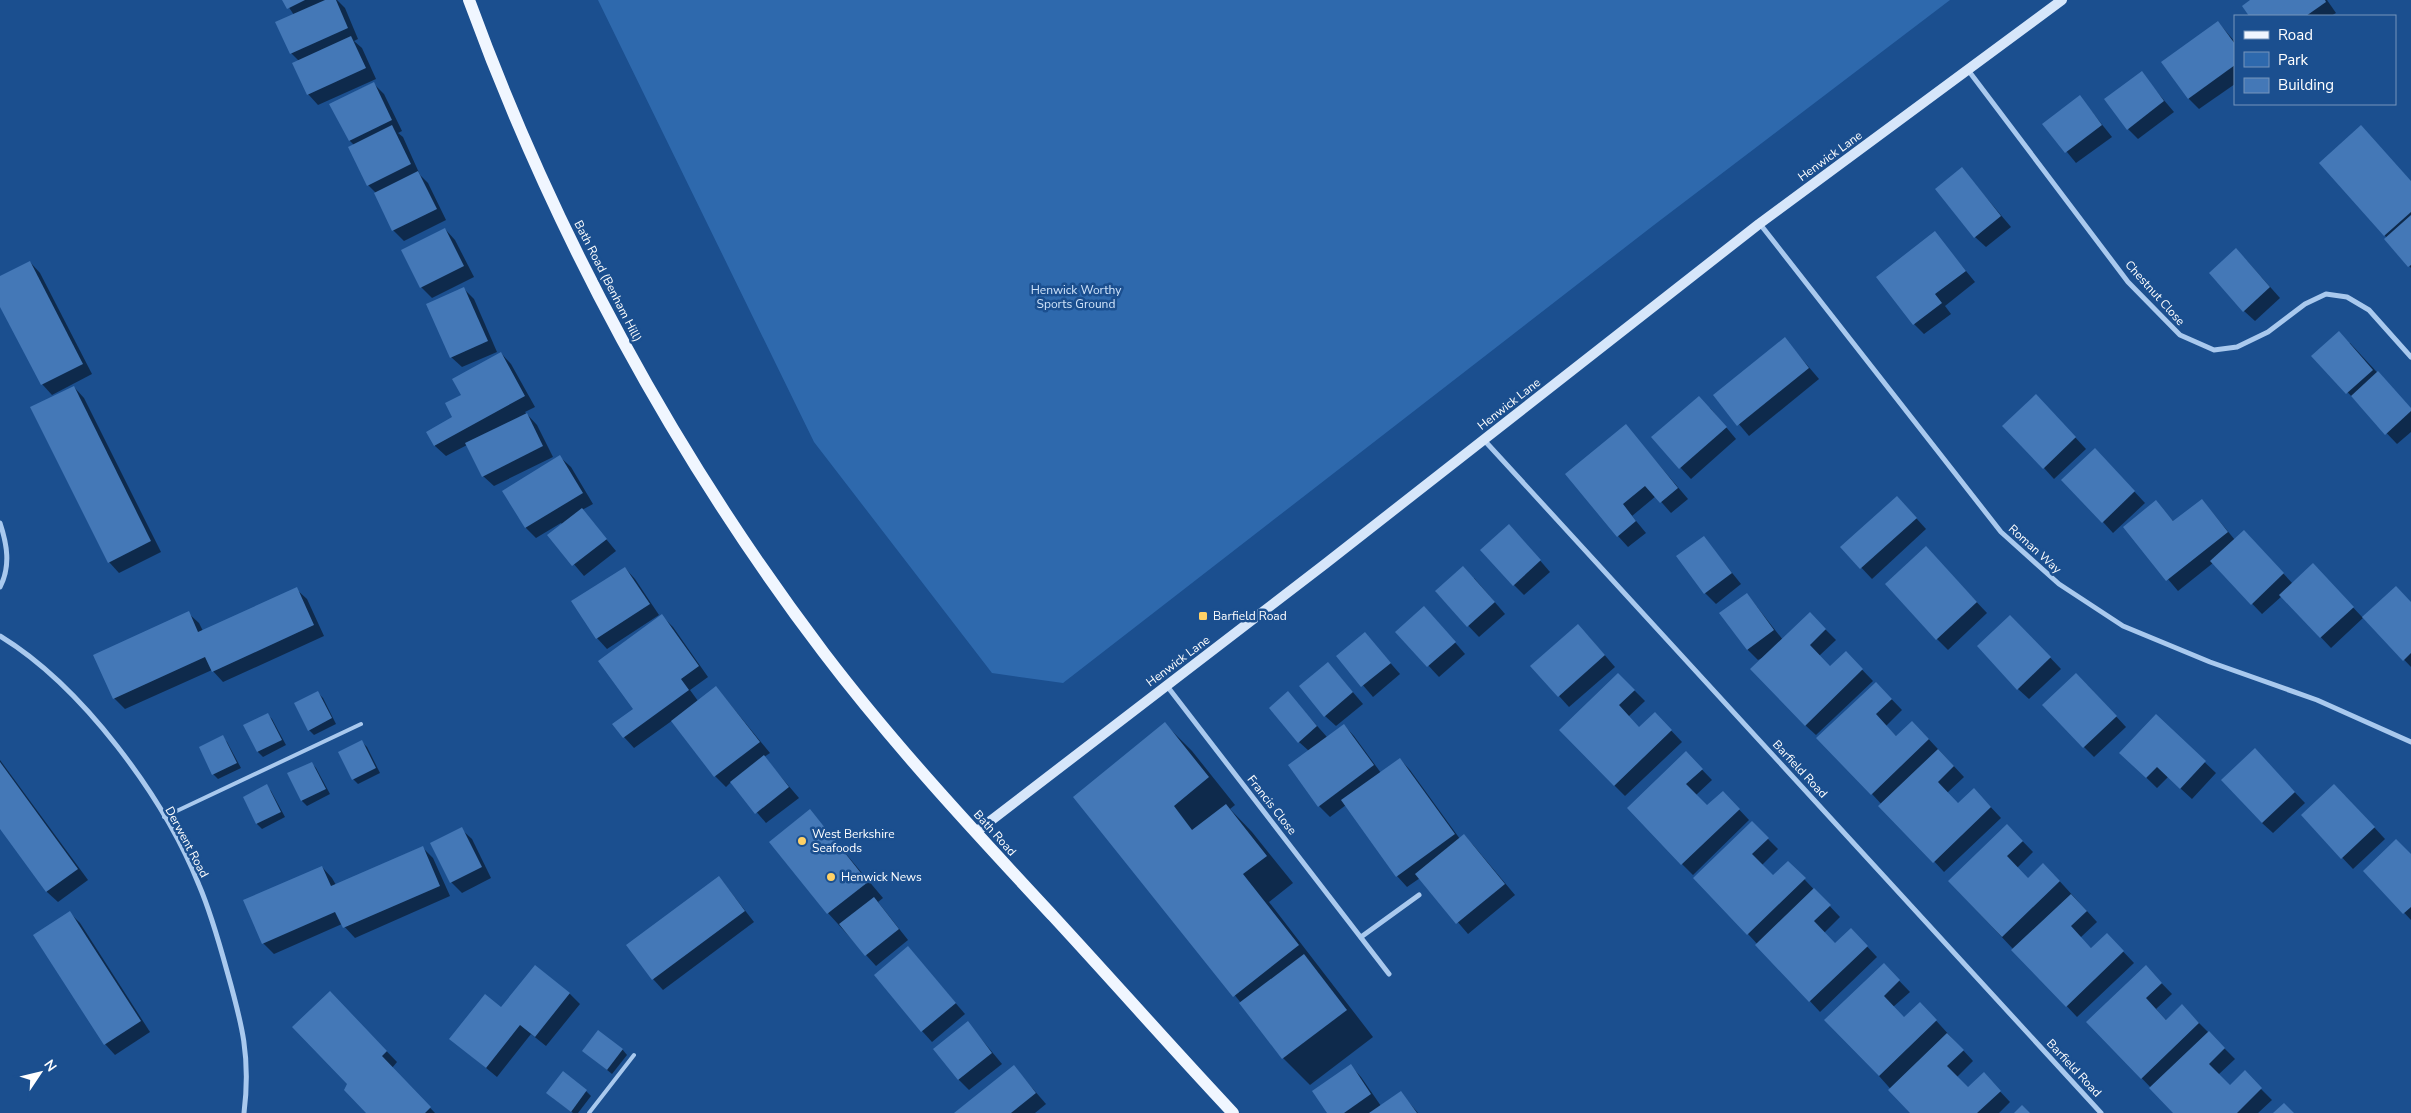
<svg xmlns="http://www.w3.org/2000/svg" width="2411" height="1113" viewBox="0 0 2411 1113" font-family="'Nunito Sans',sans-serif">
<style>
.green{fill:#2e69ad}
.shadow{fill:#0007}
.building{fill:#4478b7}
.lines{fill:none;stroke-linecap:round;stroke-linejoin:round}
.lane{stroke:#a9c9ee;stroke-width:4}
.street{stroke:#a9c9ee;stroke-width:5}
.secondary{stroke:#d6e6fa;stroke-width:10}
.primary{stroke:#f0f6ff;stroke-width:12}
.poi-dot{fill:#ffd166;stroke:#1b4f8f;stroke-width:2}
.labels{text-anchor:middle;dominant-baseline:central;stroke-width:5;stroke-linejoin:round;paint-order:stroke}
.street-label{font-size:12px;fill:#fff;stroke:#1b4f8f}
.park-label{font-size:12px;fill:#cfe3fa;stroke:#1b4f8f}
.poi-label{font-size:12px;fill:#fff;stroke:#1b4f8f;text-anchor:start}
</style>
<rect width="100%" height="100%" fill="#1b4f8f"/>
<polygon class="green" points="598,0 1950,0 1654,225 1063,683 992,673 814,442"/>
<g class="shadow">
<polygon points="284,0 337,0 345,8 358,39 354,41 362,48 376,79 318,105 308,94 299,61 291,53 294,15"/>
<polygon points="2252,0 2327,0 2336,13 2331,16 2251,16 2244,6"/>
<polygon points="2218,22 2235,42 2235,84 2199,109 2189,99 2163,63"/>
<polygon points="2141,73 2174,112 2138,139 2128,129"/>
<polygon points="373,83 384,94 402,131 398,133 403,137 420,175 428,183 446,220 404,241 393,230 376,193 368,185 354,145 350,141 331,104"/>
<polygon points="2080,97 2112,137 2076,163 2044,124"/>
<polygon points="2321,163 2411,181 2411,268 2386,239 2387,238"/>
<polygon points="1962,169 2011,227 1986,247 1975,237"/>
<polygon points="445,229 455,240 474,277 432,298 421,287"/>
<polygon points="1935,233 1975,282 1945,306 1951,314 1924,334 1914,324"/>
<polygon points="2247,261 2280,298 2255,321 2244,311"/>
<polygon points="30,262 40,273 92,374 52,395 42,384 0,305 0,278"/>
<polygon points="464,289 474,299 497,352 462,367 451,357"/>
<polygon points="1785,339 1819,379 1749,436 1715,396"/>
<polygon points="2350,343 2411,409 2411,432 2397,444 2313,356"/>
<polygon points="501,353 511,364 535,407 525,412 537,425 553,457 494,486 483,476 467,445 446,456 435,446 428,432 454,418 462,395"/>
<polygon points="74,387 84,398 161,552 119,573 109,562"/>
<polygon points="2046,406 2086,449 2054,479 2044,468"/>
<polygon points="1710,408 1736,439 1691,479 1653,438"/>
<polygon points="1626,426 1688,499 1671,513 1656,496 1632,516 1646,533 1628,547 1618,536"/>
<polygon points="560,457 571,467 593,504 582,510 616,551 584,576 549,535 562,524 561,523 536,538 526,528 504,491"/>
<polygon points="2105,460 2145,503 2113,533 2103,522"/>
<polygon points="2202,500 2235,540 2244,531 2293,584 2313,565 2363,618 2396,587 2411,603 2411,667 2364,617 2331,648 2282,596 2262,614 2213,563 2178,591 2124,527 2156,502 2174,522"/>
<polygon points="1907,508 1926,529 1872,579 1842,547"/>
<polygon points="1519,536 1550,572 1524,595 1514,585"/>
<polygon points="1704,538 1741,584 1716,604 1705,593"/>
<polygon points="1936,559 1987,613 1948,650 1937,639"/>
<polygon points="625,568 635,579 659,615 607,649 597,638"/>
<polygon points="1474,578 1505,614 1479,637 1436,592"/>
<polygon points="296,589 307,599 324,636 223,682 212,670 125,709 114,698 188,613 199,623 203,631"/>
<polygon points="1747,594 1783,640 1810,614 1836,640 1819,656 1831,668 1846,653 1873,681 1816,735 1805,725 1764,657 1758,660 1747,649"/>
<polygon points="662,616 673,627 708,677 690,690 698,701 716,687 770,753 764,757 799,798 766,823 731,782 726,787 715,776 673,720 634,748 624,737 635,709"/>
<polygon points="1434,618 1465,654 1439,677 1397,632"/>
<polygon points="2021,627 2061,669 2029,699 2018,689"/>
<polygon points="1365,634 1400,674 1373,697 1338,656"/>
<polygon points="1588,636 1615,667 1569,707 1559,696"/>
<polygon points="1328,663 1363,704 1336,726 1325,716"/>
<polygon points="1618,674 1645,701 1628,717 1639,729 1665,724 1682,742 1625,796 1614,785"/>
<polygon points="1876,683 1902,710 1886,726 1897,737 1923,733 1964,777 1947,793 1958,805 1985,801 2001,818 1944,872 1872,794"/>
<polygon points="2087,685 2126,727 2094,757 2084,747"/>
<polygon points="318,693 323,698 336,724 314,735 309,730"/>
<polygon points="1288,693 1327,737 1344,725 1354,736 1381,773 1400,759 1410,770 1460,839 1464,835 1474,846 1515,895 1468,934 1420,878 1407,887 1397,876 1346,805 1330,817 1319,806 1309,751 1299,742"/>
<polygon points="267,714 272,719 286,745 263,757 258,752 245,726"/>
<polygon points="2156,716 2216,773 2192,799 2168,777 2157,788 2121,753"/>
<polygon points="1165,724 1192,751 1235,805 1230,809 1252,832 1293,883 1269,902 1373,1037 1310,1085 1283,1058 1241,1003 1075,798"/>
<polygon points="222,737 227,742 241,768 218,779 213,774 200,748"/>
<polygon points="362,742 367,747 380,773 358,784 353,779"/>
<polygon points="1686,753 1712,780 1696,795 1707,807 1733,803 1749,820 1693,875 1682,864"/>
<polygon points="0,760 88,880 58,902 47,892 0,827"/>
<polygon points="2265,761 2305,803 2273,833 2262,823"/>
<polygon points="311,763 316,768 330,794 307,806 302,801 289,774"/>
<polygon points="266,786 271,791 285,817 262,829 257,824 244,797"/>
<polygon points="2345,796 2385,839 2353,869 2302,815"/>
<polygon points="810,811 883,898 878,902 908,940 876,966 828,913 771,842"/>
<polygon points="1752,823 1778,849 1762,865 1773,877 1788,862 1840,917 1824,933 1835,944 1861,940 1877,957 1820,1012 1748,934"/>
<polygon points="2007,825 2033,852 2017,868 2028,879 2054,875 2097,922 2080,938 2092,949 2117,945 2134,963 2077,1017 1949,881"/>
<polygon points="461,829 472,839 491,878 462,893 451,882"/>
<polygon points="422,847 433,858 450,896 355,938 342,924 274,954 263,943 322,867 332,878 336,885"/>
<polygon points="2411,856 2411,920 2365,871"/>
<polygon points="719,877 754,922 663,990 653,979"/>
<polygon points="70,913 80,923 150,1032 115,1055 105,1044"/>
<polygon points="908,948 965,1014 932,1042 922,1031"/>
<polygon points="1884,965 1910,992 1893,1007 1905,1019 1930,1014 1973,1061 1957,1077 1968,1088 1994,1085 2010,1102 1999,1113 1912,1113 1879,1076"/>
<polygon points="2146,967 2172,994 2156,1009 2167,1021 2193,1017 2235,1059 2218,1075 2230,1087 2255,1083 2272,1100 2258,1113 2175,1113 2088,1022"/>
<polygon points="569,993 580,1004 546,1046 531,1034 497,1077 451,1039 501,1009"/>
<polygon points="340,1003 397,1062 392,1068 435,1113 368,1113 349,1084"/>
<polygon points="968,1023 1002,1064 969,1090 958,1079"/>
<polygon points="622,1049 627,1055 612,1074 584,1051"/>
<polygon points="1351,1066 1361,1077 1381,1106 1401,1093 1418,1113 1329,1113"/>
<polygon points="1014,1067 1046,1104 1035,1113 956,1113"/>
<polygon points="586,1091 591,1096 578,1113 573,1113 553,1098"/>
</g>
<g class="building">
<polygon points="282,0 305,0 287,9"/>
<polygon points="325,0 336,0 348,28 290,54 275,22"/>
<polygon points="2250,0 2325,0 2326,2 2306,16 2249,16 2242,6"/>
<polygon points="2218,21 2235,44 2235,65 2188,99 2161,62"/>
<polygon points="351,36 366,68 307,95 292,63"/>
<polygon points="2142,71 2164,101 2127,130 2104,99"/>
<polygon points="374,82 392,120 349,141 329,104"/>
<polygon points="2080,95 2102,125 2065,153 2042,124"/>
<polygon points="392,125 411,164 367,186 348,147"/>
<polygon points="2361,125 2411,181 2411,212 2384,236 2319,163"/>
<polygon points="1962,167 2001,216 1974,238 1935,189"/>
<polygon points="418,171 437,209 392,231 374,193"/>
<polygon points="2411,215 2411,265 2408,267 2384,239"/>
<polygon points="445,228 464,266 420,288 401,250"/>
<polygon points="1935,231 1966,271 1935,294 1942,303 1913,325 1876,277"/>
<polygon points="2236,248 2270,287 2243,312 2209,273"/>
<polygon points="30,261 83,364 41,385 0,307 0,276"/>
<polygon points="464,287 488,341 450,358 426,304"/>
<polygon points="2339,331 2373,370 2346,394 2311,356"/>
<polygon points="1785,337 1809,368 1737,426 1713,395"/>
<polygon points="501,352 525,396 434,446 426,432 452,417 445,403 461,395 452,379"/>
<polygon points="2378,371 2411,408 2411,411 2385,435 2351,396"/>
<polygon points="74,386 151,541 108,563 30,407"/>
<polygon points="2036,394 2076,437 2043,469 2002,426"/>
<polygon points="1699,396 1727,427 1679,469 1651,437"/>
<polygon points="527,413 543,446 482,477 465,443"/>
<polygon points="1626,424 1678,488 1660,503 1645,486 1623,504 1636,521 1617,537 1565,474"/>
<polygon points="2095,448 2135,491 2102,523 2061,480"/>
<polygon points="560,455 583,493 525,528 502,491"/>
<polygon points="1897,496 1917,518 1860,569 1840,547"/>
<polygon points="2202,499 2228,532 2166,581 2123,527 2156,500 2173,521"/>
<polygon points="582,508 607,539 572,566 547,535"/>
<polygon points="1509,524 1541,560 1513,586 1480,550"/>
<polygon points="2244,530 2284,573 2251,605 2210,561"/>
<polygon points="1704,536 1732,573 1704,594 1676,556"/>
<polygon points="1926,546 1977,602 1936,640 1885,584"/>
<polygon points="2313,563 2354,607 2320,638 2279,595"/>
<polygon points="1463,566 1495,602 1467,627 1435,591"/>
<polygon points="625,567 650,604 596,639 571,601"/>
<polygon points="2396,586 2411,602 2411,653 2403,661 2362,617"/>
<polygon points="297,587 314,625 212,672 205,657 113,699 93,655 189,611 198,632"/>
<polygon points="1747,593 1774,630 1747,650 1719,613"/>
<polygon points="1424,606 1456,642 1427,667 1395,632"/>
<polygon points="1810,612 1826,629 1810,645 1830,666 1846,651 1863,669 1805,726 1750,669"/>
<polygon points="662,614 699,666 681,679 689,690 623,738 612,724 633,709 598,661"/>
<polygon points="2010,615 2051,657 2017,690 1977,646"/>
<polygon points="1578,624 1605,655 1558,697 1530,666"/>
<polygon points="1365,632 1391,663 1361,687 1336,656"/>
<polygon points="1328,662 1353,692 1324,717 1299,686"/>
<polygon points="1618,673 1635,690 1619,705 1639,727 1655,712 1672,730 1614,786 1559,730"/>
<polygon points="2076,673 2117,716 2083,748 2042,705"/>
<polygon points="1876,682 1892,699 1876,714 1896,736 1912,721 1929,739 1871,795 1816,738"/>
<polygon points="716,686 760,742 714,777 671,721"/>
<polygon points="318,691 332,718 308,731 294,703"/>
<polygon points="1288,691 1317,726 1298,743 1269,708"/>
<polygon points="268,713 282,740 257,752 243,725"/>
<polygon points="2156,714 2206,761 2180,789 2157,767 2146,778 2119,753"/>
<polygon points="1165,722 1209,777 1174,806 1192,830 1226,804 1267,856 1243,874 1299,945 1233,997 1073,797"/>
<polygon points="1344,724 1374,765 1318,807 1288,765"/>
<polygon points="223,735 237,763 212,775 199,747"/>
<polygon points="362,740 376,768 352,780 338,752"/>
<polygon points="2255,748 2295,792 2262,823 2221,780"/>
<polygon points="1938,749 1954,766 1938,782 1958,803 1974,788 1991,807 1933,863 1878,806"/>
<polygon points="1686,751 1703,769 1686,784 1707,805 1723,791 1740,809 1681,865 1627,808"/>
<polygon points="764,755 789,787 755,814 730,782"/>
<polygon points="1400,758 1455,834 1396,877 1341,800"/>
<polygon points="0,762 78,869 46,892 0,829"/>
<polygon points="312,762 326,789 301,801 287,773"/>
<polygon points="267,784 281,812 256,824 243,797"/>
<polygon points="2334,784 2375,827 2341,859 2301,815"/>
<polygon points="810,809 868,882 827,914 769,842"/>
<polygon points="1752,821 1769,838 1752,854 1773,875 1788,861 1806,878 1747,935 1693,878"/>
<polygon points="2007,824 2023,841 2007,856 2028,878 2043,863 2060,881 2002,937 1948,881"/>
<polygon points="462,827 482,867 450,883 430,843"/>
<polygon points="1464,834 1505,884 1456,924 1415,874"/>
<polygon points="2396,839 2411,854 2411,907 2403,914 2363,871"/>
<polygon points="423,846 440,886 343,928 335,912 262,944 243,900 322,866 331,886"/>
<polygon points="719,876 745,911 652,980 626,945"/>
<polygon points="1814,888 1831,905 1814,921 1835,943 1851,928 1868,946 1809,1002 1755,945"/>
<polygon points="2071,894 2087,911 2071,926 2091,948 2107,933 2124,951 2066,1007 2011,950"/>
<polygon points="874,897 899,929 865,956 839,924"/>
<polygon points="70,911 141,1021 104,1045 33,935"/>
<polygon points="908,946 956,1003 921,1032 874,975"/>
<polygon points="1304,954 1347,1010 1282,1059 1239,1003"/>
<polygon points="1884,963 1900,980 1884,996 1904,1017 1920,1002 1937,1020 1879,1076 1824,1020"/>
<polygon points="535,965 570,993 535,1037 520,1025 486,1068 449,1039 485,994 501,1007"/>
<polygon points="2146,965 2162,983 2146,998 2166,1020 2182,1004 2199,1023 2141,1079 2086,1022"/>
<polygon points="330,991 387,1051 382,1056 431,1107 425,1113 366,1113 344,1090 347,1084 292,1027"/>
<polygon points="968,1021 992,1053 958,1080 933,1049"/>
<polygon points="598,1030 623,1049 607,1070 582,1051"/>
<polygon points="2209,1031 2225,1048 2209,1064 2230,1085 2245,1070 2262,1088 2237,1113 2173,1113 2149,1088"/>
<polygon points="1947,1033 1964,1050 1947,1066 1968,1087 1984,1072 2001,1091 1977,1113 1910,1113 1888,1090"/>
<polygon points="1351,1064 1371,1094 1344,1113 1327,1113 1312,1091"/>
<polygon points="1014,1065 1036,1093 1011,1113 954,1113"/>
<polygon points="563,1071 587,1090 571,1112 546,1093"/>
<polygon points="1401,1091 1417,1113 1369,1113"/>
<polygon points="2284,1103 2294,1113 2273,1113"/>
<polygon points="2022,1105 2030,1113 2014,1113"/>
</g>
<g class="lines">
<g class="lane">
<polyline points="164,817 361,724"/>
<polyline points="589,1113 634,1055"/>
</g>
<g class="street">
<polyline points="1968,70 2128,282 2180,335 2214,350 2237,347 2268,332 2305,304 2326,294 2347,297 2369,310 2411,357"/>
<polyline points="1760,224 2001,532 2059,584 2123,626 2210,662 2317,700 2411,742"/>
<polyline points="1484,440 2101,1113"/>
<path d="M 0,523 C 7,544 11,566 0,587"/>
<path d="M 0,636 C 82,686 164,797 199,885 C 211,913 219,942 227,971 C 242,1024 251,1057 244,1113"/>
<polyline points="1167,686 1389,974"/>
<polyline points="1361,937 1419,895"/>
</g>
<polyline class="secondary" points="976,832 1325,564 1759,224 2062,0"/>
<path class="primary" d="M 469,0 C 554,233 674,455 824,653 C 894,745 974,831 1053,916 C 1113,981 1172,1048 1233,1113"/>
</g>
<g class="poi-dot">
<rect x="1198" y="611" width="10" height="10" rx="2.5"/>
<circle cx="802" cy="841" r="5"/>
<circle cx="831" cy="877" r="5"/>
</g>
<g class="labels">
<g class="street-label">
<text transform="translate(1830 156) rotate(-36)">Henwick Lane</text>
<text transform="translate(608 281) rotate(63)">Bath Road (Benham Hill)</text>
<text transform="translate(2155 293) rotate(48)">Chestnut Close</text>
<text transform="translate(1509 404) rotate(-38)">Henwick Lane</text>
<text transform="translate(2035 549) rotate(42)">Roman Way</text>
<text transform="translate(1178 661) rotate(-37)">Henwick Lane</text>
<text transform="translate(1800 769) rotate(47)">Barfield Road</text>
<text transform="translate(1272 805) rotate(52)">Francis Close</text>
<text transform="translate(995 833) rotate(48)">Bath Road</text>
<text transform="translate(187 842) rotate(62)">Derwent Road</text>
<text transform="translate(2074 1068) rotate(47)">Barfield Road</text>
</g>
<g class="park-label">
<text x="1076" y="290">Henwick Worthy<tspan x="1076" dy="14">Sports Ground</tspan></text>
</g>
<g class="poi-label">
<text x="1213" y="616">Barfield Road</text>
<text x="812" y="834">West Berkshire<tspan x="812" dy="14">Seafoods</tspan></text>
<text x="841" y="877">Henwick News</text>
</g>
</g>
<rect x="2234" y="15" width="162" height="90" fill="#1b4f8f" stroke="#7695bc"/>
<rect x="2244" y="31" width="25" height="8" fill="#f0f6ff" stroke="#7695bc"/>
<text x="2278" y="40" font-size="15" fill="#ffffff">Road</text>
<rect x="2244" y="52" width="25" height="15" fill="#2e69ad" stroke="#7695bc"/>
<text x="2278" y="65" font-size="15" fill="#ffffff">Park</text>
<rect x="2244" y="78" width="25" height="15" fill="#4478b7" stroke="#7695bc"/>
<text x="2278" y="90" font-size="15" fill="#ffffff">Building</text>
<g transform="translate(40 1073) rotate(55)" stroke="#1b4f8f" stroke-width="4" paint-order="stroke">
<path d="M0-4L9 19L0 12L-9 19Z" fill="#ffffff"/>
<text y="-8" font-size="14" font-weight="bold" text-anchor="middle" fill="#ffffff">N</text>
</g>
</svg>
